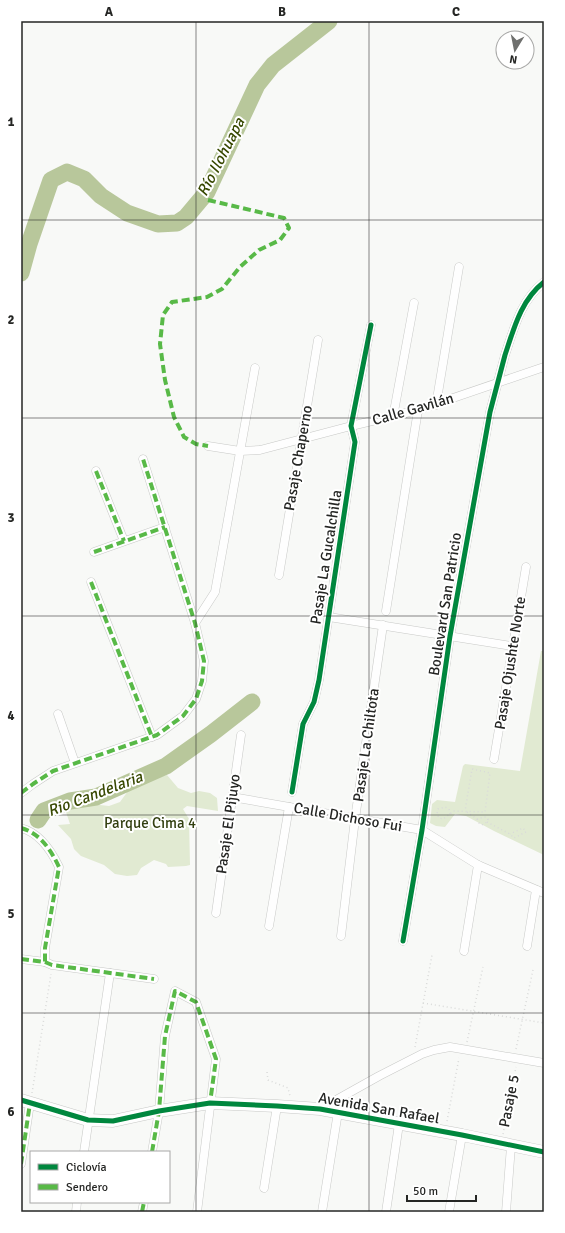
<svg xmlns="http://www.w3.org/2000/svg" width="565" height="1233" viewBox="0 0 565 1233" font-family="Signika,sans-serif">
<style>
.green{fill:#e1ead2}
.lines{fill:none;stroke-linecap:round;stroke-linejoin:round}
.river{stroke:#b8c79b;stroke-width:17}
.street-casing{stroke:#c8c9c7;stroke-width:9}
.secondary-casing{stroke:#c8c9c7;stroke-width:13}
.path{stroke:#d9dad9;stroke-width:1.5;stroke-dasharray:1 3;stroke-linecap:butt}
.street{stroke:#fefefe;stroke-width:8}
.secondary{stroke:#fefefe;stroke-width:12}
.quiet{stroke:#58b947;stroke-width:4;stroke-dasharray:8 4;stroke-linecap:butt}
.cycleway-casing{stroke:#fff;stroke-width:8}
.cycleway{stroke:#00873e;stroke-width:5}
.grid{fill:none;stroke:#252624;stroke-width:1;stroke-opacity:0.55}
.labels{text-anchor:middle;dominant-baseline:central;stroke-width:4;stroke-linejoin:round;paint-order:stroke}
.street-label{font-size:15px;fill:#252624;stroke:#fff}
.park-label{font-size:15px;fill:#323f10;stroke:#fff}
.water-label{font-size:16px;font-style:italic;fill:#374800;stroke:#fff}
.neatline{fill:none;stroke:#252624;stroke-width:1.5}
.grid-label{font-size:13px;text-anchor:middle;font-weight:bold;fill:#252624}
</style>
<rect width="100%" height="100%" fill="#f8f9f7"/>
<g class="green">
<polygon points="541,651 544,651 544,855 494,831 466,816 455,814 445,827 436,826 430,823 432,804 437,800 455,802 463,766 465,764 520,771"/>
<polygon points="167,775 178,788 191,793 199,791 210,793 217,798 218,811 187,806 183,809 189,819 190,865 186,866 168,867 166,864 154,860 141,868 137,875 127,876 115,874 104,865 81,856 74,849 71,839 58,825 70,824 63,803 78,800 80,804 96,797 100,805 109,806 120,802 128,791 144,781"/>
</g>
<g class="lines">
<g class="river">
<polyline points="21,273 29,244 51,180 67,172 84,179 101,196 127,213 158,224 177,223 186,217 207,192 257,85 273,65 329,21"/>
<polyline points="38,820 44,811 70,801 96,797 166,766 211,734 252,702"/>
</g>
<g class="street-casing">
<g id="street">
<polyline points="436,405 459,267"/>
<polyline points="393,417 414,303"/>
<polyline points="208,446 240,451 260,450 351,426 418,410 544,367"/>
<polyline points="96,471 124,541"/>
<polyline points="94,552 165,527"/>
<polyline points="279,575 318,340"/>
<polyline points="91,582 152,737"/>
<polyline points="386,611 418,410"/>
<polyline points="329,617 512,646"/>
<polyline points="195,623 215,592 255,368"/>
<polyline points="58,714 75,763"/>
<polyline points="494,759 526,567"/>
<polyline points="292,792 303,724 314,702 319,680 355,442 351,426 371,325"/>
<polyline points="21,793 33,784 53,771 157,735 183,716 196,699 202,681 204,661 195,623 143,459"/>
<polyline points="232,797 422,830 478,865 544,893"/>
<path d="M 21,828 C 40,833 51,850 59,867 L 45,948 L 45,962"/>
<polyline points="216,913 241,735"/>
<polyline points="269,926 289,807"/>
<polyline points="341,936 355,819 383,625"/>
<path d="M 403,941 L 422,830 L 450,636 L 490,412 C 495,393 500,374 505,355 C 514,328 521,300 544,282"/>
<polyline points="527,946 536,890"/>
<polyline points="464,951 478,865"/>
<polyline points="21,959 45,962 52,965 154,979"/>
<polyline points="320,1109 379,1076 422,1054 434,1050 450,1047 544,1063"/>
<polyline points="84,1152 110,973"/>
<polyline points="152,1152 159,1111 165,1036 175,991 196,1002 216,1059 197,1212"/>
<polyline points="21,1164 30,1103"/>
<polyline points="264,1188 277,1106"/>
<polyline points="76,1212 77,1202"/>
<polyline points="142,1212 144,1202"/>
<polyline points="322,1212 338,1112"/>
<polyline points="386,1212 399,1124"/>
<polyline points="449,1212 462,1135"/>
<polyline points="506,1212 511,1146"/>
</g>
</g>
<g class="secondary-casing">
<polyline id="secondary" points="21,1100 88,1120 113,1121 159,1111 210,1103 277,1106 320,1109 462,1135 544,1152"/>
</g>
<g class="path">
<polyline points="467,812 477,819 485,817 488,819 487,822 482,825 479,823 477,819"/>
<polyline points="450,814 449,809 445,807 438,809 437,814 439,818 443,819 450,814 453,811 485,812 490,773 472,769 465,811"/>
<polyline points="487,822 510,834 514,838 526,832 523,828 510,834"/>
<polyline points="423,1003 544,1023"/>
<polyline points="467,1042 483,967"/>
<polyline points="415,1047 432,955"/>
<polyline points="516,1049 533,970"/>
<polyline points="267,1072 268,1080 288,1088 290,1096"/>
<polyline points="32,1093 51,974"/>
<polyline points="447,1121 459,1058"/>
<polyline points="503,1134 516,1067"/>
</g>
<use href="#street" class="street"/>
<use href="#secondary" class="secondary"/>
<g class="quiet">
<polyline points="208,200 284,218 289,228 280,240 259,250 240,267 222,289 207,297 172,302 163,315 160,344 165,380 174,417 184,437 196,444 208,446"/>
<polyline points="96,471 124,541"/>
<polyline points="94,552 165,527"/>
<polyline points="91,582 152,737"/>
<polyline points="21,793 33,784 53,771 157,735 183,716 196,699 202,681 204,661 195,623 143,459"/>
<path d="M 21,828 C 40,833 51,850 59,867 L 45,948 L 45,962"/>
<polyline points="21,959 45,962 52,965 154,979"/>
<polyline points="152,1152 159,1111 165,1036 175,991 196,1002 216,1059 210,1103"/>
<polyline points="21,1164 30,1103"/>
<polyline points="142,1212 144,1202"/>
</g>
<g class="cycleway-casing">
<g id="cycleway">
<polyline points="292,792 303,724 314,702 319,680 355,442 351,426 371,325"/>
<path d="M 403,941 L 422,830 L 450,636 L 490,412 C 495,393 500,374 505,355 C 514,328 521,300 544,282"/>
<polyline points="21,1100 88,1120 113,1121 159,1111 210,1103 277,1106 320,1109 462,1135 544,1152"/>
</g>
</g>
<use href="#cycleway" class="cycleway"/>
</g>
<path class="grid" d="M 196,21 L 196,1212M 369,21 L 369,1212M 21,220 L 544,220M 21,418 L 544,418M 21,616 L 544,616M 21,815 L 544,815M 21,1013 L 544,1013"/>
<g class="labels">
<g class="street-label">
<text transform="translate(413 409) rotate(-16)">Calle Gavilán</text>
<text transform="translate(298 458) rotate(-80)">Pasaje Chaperno</text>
<text transform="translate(326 557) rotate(-81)">Pasaje La Gucalchilla</text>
<text transform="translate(445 604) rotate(-81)">Boulevard San Patricio</text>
<text transform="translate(510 663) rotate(-81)">Pasaje Ojushte Norte</text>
<text transform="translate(366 745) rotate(-82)">Pasaje La Chiltota</text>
<text transform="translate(348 817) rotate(10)">Calle Dichoso Fui</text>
<text transform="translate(228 824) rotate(-82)">Pasaje El Pijuyo</text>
<text transform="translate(509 1101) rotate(-79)">Pasaje 5</text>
<text transform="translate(379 1108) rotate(10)">Avenida San Rafael</text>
</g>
<g class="park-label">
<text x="150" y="823">Parque Cima 4</text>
</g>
<g class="water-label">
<text transform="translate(221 157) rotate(-63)">Río Ilohuapa</text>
<text transform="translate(95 794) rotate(-21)">Rio Candelaria</text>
</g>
</g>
<rect width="565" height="1233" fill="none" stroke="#ffffff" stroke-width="44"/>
<rect x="30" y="1151" width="140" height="52" fill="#ffffff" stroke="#a8a8a7"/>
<rect x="38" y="1164" width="20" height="6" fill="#00873e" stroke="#a8a8a7"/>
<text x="66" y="1171" font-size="12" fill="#252624">Ciclovía</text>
<rect x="38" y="1184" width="20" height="6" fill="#58b947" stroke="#a8a8a7"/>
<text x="66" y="1191" font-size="12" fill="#252624">Sendero</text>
<g transform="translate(515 50) rotate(190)"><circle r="19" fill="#ffffff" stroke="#a8a8a7"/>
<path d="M0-3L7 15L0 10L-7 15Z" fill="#6f706e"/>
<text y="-6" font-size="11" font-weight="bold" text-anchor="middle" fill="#252624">N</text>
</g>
<path d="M407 1195v6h69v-6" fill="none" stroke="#252624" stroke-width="2"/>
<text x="413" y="1195" font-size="12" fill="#252624" stroke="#ffffff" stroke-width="3" paint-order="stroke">50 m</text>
<rect x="22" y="22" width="521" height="1189" class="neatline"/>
<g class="grid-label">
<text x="109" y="16">A</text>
<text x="282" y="16">B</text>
<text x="456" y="16">C</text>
<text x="11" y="126">1</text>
<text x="11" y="324">2</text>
<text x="11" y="522">3</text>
<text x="11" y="720">4</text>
<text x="11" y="918">5</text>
<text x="11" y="1116">6</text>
</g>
</svg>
